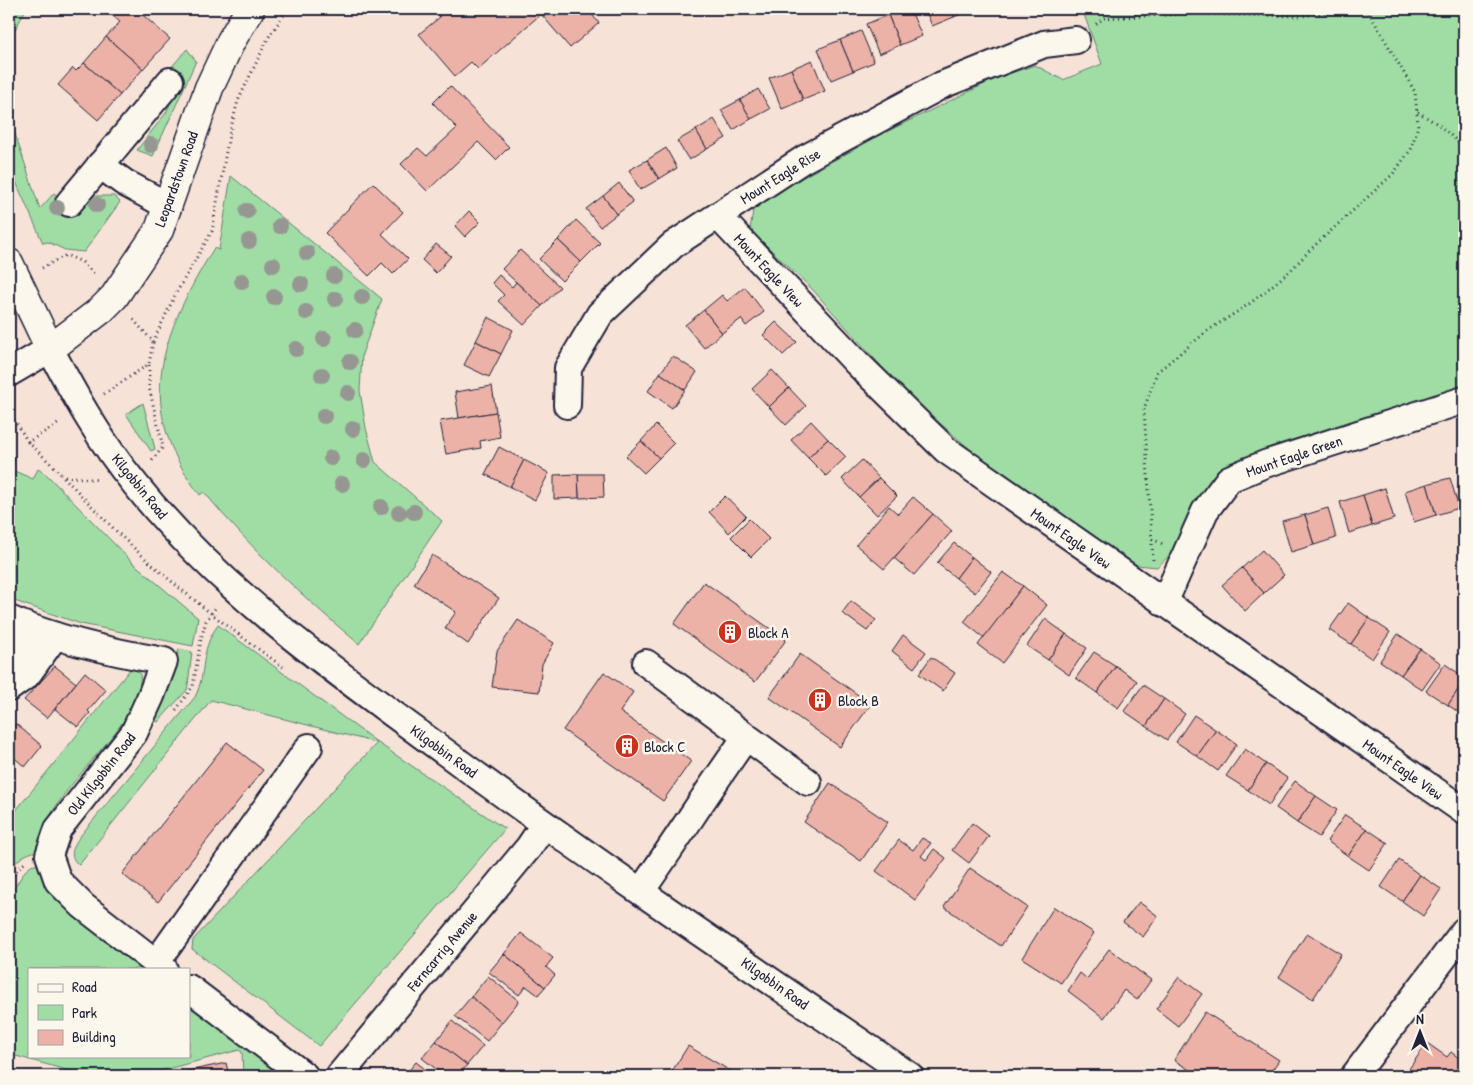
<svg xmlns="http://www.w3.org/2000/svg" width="1473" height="1085" viewBox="0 0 1473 1085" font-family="'Patrick Hand',sans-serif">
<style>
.green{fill:#a0dda4;stroke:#618070}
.building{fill:#ecb2a7;stroke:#22223b}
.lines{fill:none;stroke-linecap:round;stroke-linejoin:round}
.minor-casing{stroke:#22223b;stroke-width:30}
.major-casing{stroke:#22223b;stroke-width:31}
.path{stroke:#22223b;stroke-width:3;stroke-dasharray:1 4;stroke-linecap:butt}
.minor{stroke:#fbf7ec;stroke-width:26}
.major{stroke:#fbf7ec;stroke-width:28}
.tree{fill:#969792}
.labels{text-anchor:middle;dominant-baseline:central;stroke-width:5;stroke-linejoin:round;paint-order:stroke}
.street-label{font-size:15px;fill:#22223b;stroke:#fbf7ec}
.poi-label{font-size:15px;fill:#22223b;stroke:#fbf7ec;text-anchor:start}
</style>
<rect width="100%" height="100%" fill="#f6e2d7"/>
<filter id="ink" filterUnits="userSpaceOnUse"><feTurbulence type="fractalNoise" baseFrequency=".02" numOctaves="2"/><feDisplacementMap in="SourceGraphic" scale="10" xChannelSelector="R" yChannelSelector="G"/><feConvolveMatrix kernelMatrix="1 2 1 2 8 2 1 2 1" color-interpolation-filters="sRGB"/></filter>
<g filter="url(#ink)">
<g class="green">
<polygon points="9,9 26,9 9,41"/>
<polygon points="1082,9 1464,9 1464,386 1268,448 1225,468 1203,492 1171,554 1157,567 1137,565 992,468 907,395 812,289 750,230 754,204 882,134 999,77 1035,65 1063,80 1102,64"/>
<polygon points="187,49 196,61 153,156 137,150 166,113 180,81 169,70"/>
<polygon points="9,116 40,209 54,193 76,210 94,196 114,196 120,202 84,252 65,250 48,242 43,243 16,182 9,156"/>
<path d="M 231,176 L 382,299 L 362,354 L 360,391 L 366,428 L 375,462 L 442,521 L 359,644 C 303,597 251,549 204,492 L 200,495 C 132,406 161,335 214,248 L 219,250 Z"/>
<polygon points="143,403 155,449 151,451 126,414"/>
<polygon points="9,459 15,460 12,470 33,479 38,469 47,475 132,562 198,618 193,646 81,624 9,599"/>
<path d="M 218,625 L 378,743 L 505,829 L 319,1046 L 192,949 L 193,940 L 377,743 L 211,700 L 79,865 C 64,854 78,839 86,829 L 195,697 C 208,671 198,653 218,625 Z"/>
<polygon points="179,649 192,652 188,685 187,690 158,722 154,720 166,693"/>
<path d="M 132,667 L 140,673 C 142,688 134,703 127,716 C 101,756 43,805 37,851 C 23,854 17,860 9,871 L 9,819 Z"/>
<polygon points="39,864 153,969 29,969 29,1056 189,1056 189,997 291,1076 243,1076 242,1052 239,1050 141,1076 88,1076 9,1054 9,896 25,871 31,866"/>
</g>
<g class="building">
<polygon points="111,9 136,9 170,39 143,69 106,37 120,22 108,12"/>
<polygon points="433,9 587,9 599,23 570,48 541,14 478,69 471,62 455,76 419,34 440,17"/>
<polygon points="903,9 910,9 922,36 900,45 888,15"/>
<polygon points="925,9 951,9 954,17 932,26"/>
<polygon points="951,9 973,9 954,17"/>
<polygon points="888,15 900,45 879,54 866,24"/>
<polygon points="861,31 874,62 853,71 840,40"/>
<polygon points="106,37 143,69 120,95 84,63"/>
<polygon points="840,40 853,71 831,80 818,49"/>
<polygon points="812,60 825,91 803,100 791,69"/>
<polygon points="84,63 120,95 98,120 58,85 73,68 76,71"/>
<polygon points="791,69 803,100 782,109 769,78"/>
<polygon points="450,86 509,147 496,160 478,142 427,191 401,164 418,148 427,156 457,128 433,103"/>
<polygon points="758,89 770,109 751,119 740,100"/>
<polygon points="740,100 751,119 733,130 721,110"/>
<polygon points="714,119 726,138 707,149 696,130"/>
<polygon points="696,130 707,149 689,160 677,141"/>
<polygon points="666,148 677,168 659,179 647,160"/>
<polygon points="647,160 659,179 640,190 629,170"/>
<polygon points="373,183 403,212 382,234 408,259 393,274 382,263 369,276 325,233"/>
<polygon points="619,183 633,202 617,214 603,196"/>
<polygon points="603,196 617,214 600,227 586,209"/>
<polygon points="469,211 480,222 465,237 455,226"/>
<polygon points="576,220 600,243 581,262 558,240"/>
<polygon points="558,240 581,262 562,281 539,259"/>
<polygon points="436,244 451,256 436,273 422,260"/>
<polygon points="520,250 560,287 542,306 502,269"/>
<polygon points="499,275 512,287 516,282 542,306 524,325 498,301 504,295 492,283"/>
<polygon points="745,287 764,312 746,326 741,319 722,333 704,310 722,295 727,301"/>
<polygon points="704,310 722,333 704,348 685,325"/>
<polygon points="488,317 513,330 501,354 476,341"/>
<polygon points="776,322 797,342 783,355 763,335"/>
<polygon points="476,341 501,354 489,377 464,365"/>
<polygon points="673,356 697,372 685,390 660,373"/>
<polygon points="772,370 789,388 769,407 752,389"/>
<polygon points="660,373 685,390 672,408 648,391"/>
<polygon points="492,386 496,412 459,418 455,392"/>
<polygon points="789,388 806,406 786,425 769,407"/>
<polygon points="496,412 500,437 480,441 481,448 446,454 440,421"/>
<polygon points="811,421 828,439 808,458 791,440"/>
<polygon points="656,425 674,443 659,458 641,441"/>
<polygon points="828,439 846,457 826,476 808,458"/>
<polygon points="641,441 659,458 644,473 626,456"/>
<polygon points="499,447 524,460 510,487 485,474"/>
<polygon points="524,460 549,473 535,500 510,487"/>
<polygon points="862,460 879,478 859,497 842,479"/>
<polygon points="578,474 603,474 604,497 579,498"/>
<polygon points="578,474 579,498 554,499 554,475"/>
<polygon points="879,478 897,496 877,515 859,497"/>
<polygon points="1450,478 1459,508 1436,515 1427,484"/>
<polygon points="1427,484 1436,515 1414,522 1405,491"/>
<polygon points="1385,488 1394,519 1372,526 1363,495"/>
<polygon points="1363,495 1372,526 1349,533 1340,502"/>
<polygon points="725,496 746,516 729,533 709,512"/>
<polygon points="913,497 933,514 884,569 856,545 889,506 898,514"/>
<polygon points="1328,508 1336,538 1314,545 1305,515"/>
<polygon points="933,514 952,531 914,575 894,558"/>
<polygon points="1305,515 1314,545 1291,552 1282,521"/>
<polygon points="749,519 769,539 751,557 731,537"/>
<polygon points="954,543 972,557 956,578 937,563"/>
<polygon points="1262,550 1284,575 1264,593 1242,568"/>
<polygon points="432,555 499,598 468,644 445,628 456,612 414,584"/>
<polygon points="972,557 991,572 975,593 956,578"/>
<polygon points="1242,568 1264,593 1245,611 1222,585"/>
<polygon points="1003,572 1023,586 984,638 964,622"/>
<polygon points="704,582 786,640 755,682 674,624"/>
<polygon points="1023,586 1047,605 1002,663 978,645"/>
<polygon points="851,601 876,620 867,631 842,613"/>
<polygon points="1348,603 1369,618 1351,644 1329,630"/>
<polygon points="1369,618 1390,632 1372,659 1351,644"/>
<polygon points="1045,619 1066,634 1048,660 1027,646"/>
<polygon points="518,620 554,643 542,664 539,692 492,687 497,651"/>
<polygon points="1066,634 1087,648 1069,675 1048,660"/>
<polygon points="1398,634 1420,649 1401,675 1380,661"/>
<polygon points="903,635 926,652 914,668 892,651"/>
<polygon points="1420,649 1441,663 1422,690 1401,675"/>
<polygon points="1094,652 1116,666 1097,693 1076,678"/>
<polygon points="800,654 871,704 840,747 769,697"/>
<polygon points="931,657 955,673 943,691 919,674"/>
<polygon points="1445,664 1464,677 1464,681 1448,705 1426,691"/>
<polygon points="55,666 76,683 47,718 24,700"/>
<polygon points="1116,666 1137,681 1118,708 1097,693"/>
<polygon points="85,672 106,690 88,711 90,713 78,727 55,709"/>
<polygon points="604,672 633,692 620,712 691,761 663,801 563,730"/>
<polygon points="1464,681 1464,716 1448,705"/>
<polygon points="1143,685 1164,699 1146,726 1124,711"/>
<polygon points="1164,699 1185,714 1167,740 1146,726"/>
<polygon points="1194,715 1216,730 1197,756 1176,742"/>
<polygon points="16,724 42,746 25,767 9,753 9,732"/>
<polygon points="1216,730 1237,744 1218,771 1197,756"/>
<polygon points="227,742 263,770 158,902 122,874"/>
<polygon points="1245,749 1266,764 1248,790 1226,776"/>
<polygon points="1266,764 1287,778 1269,805 1248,790"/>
<polygon points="9,777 15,783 9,789"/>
<polygon points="1295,781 1316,796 1297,823 1276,808"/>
<polygon points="830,783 888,822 861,861 804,822"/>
<polygon points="1316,796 1337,810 1319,837 1297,823"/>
<polygon points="1345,815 1367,829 1348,856 1327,841"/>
<polygon points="972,823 989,836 969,863 952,850"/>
<polygon points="1367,829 1388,843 1369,870 1348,856"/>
<polygon points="922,838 931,843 921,856 926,860 934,849 946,858 915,900 876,871 899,840 913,850"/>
<polygon points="1399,860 1420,875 1402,901 1381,887"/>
<polygon points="970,868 1027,907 1001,946 944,907"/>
<polygon points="1420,875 1441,889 1423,916 1402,901"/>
<polygon points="1139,902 1158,916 1143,937 1123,922"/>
<polygon points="1054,907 1094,933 1061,983 1022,958"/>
<polygon points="521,933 553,958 546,967 555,975 545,987 504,954"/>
<polygon points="1307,933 1341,954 1313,999 1279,977"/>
<polygon points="1109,949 1151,980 1137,1000 1124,990 1104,1018 1068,991 1080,973 1087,979"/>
<polygon points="504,954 545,987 538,995 526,986 519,995 489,972"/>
<polygon points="488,976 519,1001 502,1022 471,997"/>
<polygon points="1179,977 1202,994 1178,1026 1156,1009"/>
<polygon points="471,997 502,1022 487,1041 455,1016"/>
<polygon points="1205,1012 1279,1060 1268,1076 1199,1076 1174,1060"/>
<polygon points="452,1021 483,1046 467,1065 436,1041"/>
<polygon points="436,1041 467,1065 458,1076 445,1076 422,1058"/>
<polygon points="1427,1043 1447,1057 1451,1052 1464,1062 1464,1076 1404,1076"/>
<polygon points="688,1046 739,1076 669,1076"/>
<polygon points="416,1062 434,1076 404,1076"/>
<polygon points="226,1063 229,1076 164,1076"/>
</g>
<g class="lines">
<g class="minor-casing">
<g id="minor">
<polyline points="100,165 125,183 168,206"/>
<polyline points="69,203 170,81"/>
<polyline points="718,216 857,363 946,450 1464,811"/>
<path d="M 9,373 L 50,349 C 75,396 101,443 135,484 C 225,597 349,681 464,766 C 610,873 761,974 910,1076"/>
<polyline points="567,405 568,368 600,314 673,245 804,159 942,85 1044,44 1076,40"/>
<polyline points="1164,603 1205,511 1229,479 1265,464 1464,400"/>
<path d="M 9,619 C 58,640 111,652 164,661 L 151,696 L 134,733 L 58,829 L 49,855 L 58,881 L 83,906 L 164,969"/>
<polyline points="646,663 808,782"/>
<polyline points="9,669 34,630"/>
<polyline points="9,688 27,675 55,636"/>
<path d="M 641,891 C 677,840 710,787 746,737"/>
<polyline points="156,963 309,747"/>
<polyline points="189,988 305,1076"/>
<polyline points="339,1076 529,847 544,825"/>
<polyline points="1354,1076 1464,931"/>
</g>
</g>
<g class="major-casing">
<polyline id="major" points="9,263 50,349 101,310 114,297 159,230 209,88 231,41 250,9"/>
</g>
<g class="path">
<polyline points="1096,24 1104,18 1186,14 1302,16 1352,9"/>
<polyline points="1418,112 1439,125 1464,147"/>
<polyline points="42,268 66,255 82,262 95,275"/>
<polyline points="153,342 175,295 212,231 229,135 238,101 268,38 288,9"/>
<polyline points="149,365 149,387 163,447 151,462"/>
<polyline points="104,394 149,364 153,342 132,318"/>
<polyline points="9,411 28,442 61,422"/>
<path d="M 28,442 C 65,476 97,514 135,549 C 181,592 232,630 283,667"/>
<polyline points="65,476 99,480"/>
<polyline points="1152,539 1163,544"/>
<polyline points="1153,560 1144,409 1157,372 1206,332 1252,302 1290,271 1312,248 1393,174 1411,149 1418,126 1415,92 1367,9"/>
<polyline points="176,710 193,686 201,639 206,621 216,607"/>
<polyline points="9,884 18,868 25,863"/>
</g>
<use href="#minor" class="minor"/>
<use href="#major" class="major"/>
</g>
<g class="tree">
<circle cx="151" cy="145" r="8"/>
<circle cx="97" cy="205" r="8"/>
<circle cx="57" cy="208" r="8"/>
<circle cx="247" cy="211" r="8"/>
<circle cx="280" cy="226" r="8"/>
<circle cx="249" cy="241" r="8"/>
<circle cx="307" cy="253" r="8"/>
<circle cx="273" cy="265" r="8"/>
<circle cx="334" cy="276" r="8"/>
<circle cx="242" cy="281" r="8"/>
<circle cx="301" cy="284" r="8"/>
<circle cx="274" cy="297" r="8"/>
<circle cx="362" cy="297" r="8"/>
<circle cx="335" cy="299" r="8"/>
<circle cx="306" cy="312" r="8"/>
<circle cx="355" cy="330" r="8"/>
<circle cx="324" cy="339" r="8"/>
<circle cx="296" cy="349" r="8"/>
<circle cx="350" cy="362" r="8"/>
<circle cx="322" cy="375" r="8"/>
<circle cx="348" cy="393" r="8"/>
<circle cx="324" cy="416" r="8"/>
<circle cx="353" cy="429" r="8"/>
<circle cx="331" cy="458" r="8"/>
<circle cx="364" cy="460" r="8"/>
<circle cx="342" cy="484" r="8"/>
<circle cx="381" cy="507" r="8"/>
<circle cx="414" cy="512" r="8"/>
<circle cx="399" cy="513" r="8"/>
</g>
</g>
<defs>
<g id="building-disc" transform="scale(1.25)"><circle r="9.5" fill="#c8321e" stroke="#fbf7ec"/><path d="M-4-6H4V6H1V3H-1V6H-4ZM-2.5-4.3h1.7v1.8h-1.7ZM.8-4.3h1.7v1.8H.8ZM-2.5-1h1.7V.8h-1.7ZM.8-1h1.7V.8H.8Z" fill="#fff"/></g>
</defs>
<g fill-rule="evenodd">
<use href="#building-disc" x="730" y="632"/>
<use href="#building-disc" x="820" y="700"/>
<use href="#building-disc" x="627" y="746"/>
</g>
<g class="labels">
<g class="street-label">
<text transform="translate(780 176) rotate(-32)">Mount Eagle Rise</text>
<text transform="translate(176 179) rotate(-70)">Leopardstown Road</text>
<text transform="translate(769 270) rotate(47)">Mount Eagle View</text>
<text transform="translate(1294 456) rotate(-19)">Mount Eagle Green</text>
<text transform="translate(140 486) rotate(51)">Kilgobbin Road</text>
<text transform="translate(1071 538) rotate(35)">Mount Eagle View</text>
<text transform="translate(444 751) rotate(36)">Kilgobbin Road</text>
<text transform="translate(1403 769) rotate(35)">Mount Eagle View</text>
<text transform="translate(101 774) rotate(-52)">Old Kilgobbin Road</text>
<text transform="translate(442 951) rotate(-50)">Ferncarrig Avenue</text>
<text transform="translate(775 983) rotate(35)">Kilgobbin Road</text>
</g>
<g class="poi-label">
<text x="748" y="632">Block A</text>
<text x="838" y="700">Block B</text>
<text x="644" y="746">Block C</text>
</g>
</g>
<rect width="1473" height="1085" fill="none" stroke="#fbf7ec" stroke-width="30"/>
<rect x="15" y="15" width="1443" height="1055" fill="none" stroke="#22223b" stroke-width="2" filter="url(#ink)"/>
<rect x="28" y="968" width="162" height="90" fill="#fbf7ec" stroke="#a4a2a5"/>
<rect x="38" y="984" width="25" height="8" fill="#fbf7ec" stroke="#a4a2a5"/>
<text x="72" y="992" font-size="15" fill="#22223b">Road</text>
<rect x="38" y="1005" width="25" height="15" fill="#a0dda4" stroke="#a4a2a5"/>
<text x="72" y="1018" font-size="15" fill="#22223b">Park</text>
<rect x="38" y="1030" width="25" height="15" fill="#ecb2a7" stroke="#a4a2a5"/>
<text x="72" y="1042" font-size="15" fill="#22223b">Building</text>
<g transform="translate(1420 1032)" stroke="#fbf7ec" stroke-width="4" paint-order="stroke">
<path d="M0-4L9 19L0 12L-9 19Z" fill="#22223b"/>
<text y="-8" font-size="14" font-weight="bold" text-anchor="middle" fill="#22223b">N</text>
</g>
</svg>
